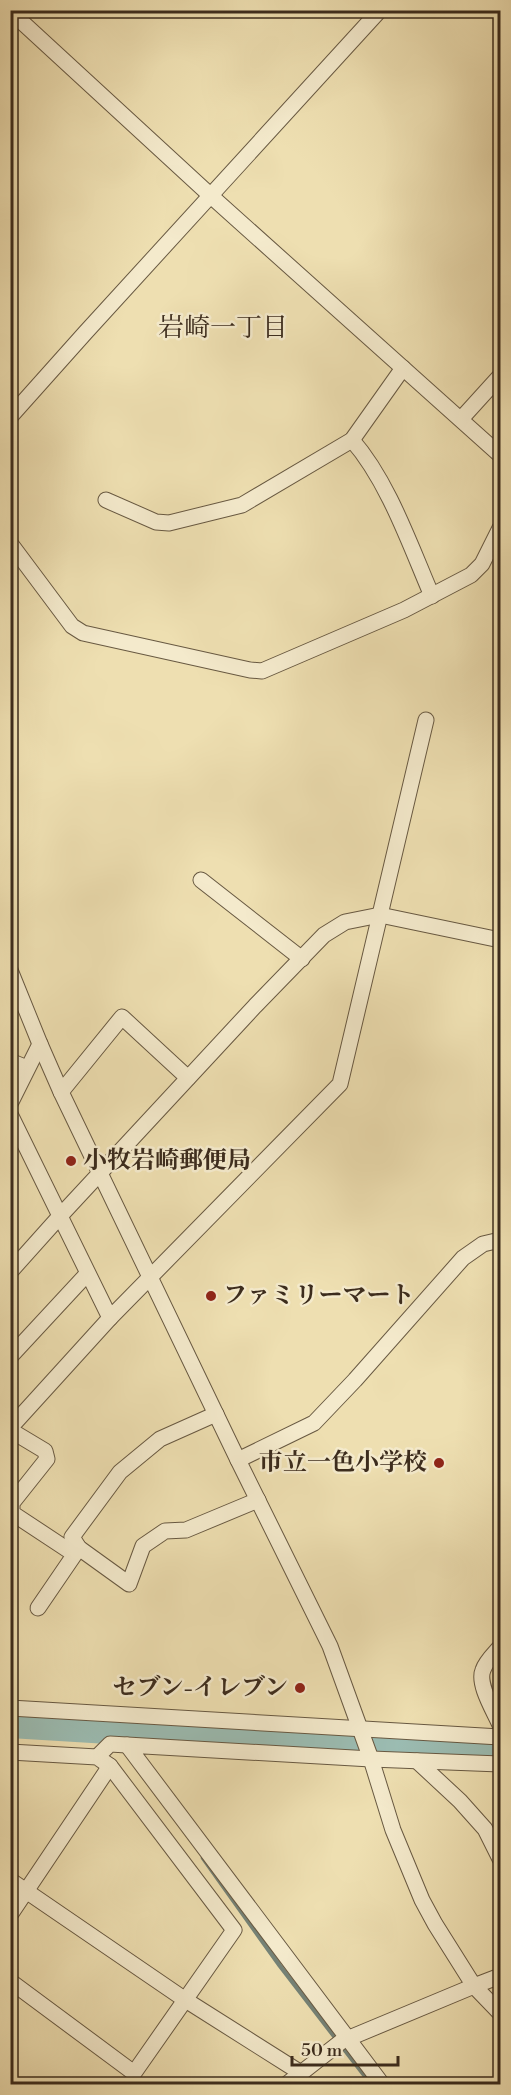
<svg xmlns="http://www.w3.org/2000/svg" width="511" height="2095" viewBox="0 0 511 2095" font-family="'Libre Bodoni','Noto Serif JP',serif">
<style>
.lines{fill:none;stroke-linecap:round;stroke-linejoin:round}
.stream{stroke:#758276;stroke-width:4.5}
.river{stroke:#9bbcb2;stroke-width:26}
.minor-casing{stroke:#685942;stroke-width:17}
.minor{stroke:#f4eacc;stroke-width:15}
.poi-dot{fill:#8f2418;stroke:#f4eacc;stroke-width:2}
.labels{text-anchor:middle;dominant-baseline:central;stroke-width:5;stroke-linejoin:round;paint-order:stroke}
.poi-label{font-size:24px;font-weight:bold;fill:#3c2c1d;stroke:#f4eacc;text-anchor:start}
.neighbourhood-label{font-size:26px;fill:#3c2c1d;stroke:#f4eacc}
</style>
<rect width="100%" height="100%" fill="#eedfb1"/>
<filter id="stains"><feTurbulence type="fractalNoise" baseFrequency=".00333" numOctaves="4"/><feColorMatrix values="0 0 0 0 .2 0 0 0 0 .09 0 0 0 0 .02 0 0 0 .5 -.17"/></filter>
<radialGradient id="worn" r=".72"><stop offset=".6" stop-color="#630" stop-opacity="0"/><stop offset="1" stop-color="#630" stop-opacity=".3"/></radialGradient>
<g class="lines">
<g class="stream">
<polyline points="107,1731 115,1741"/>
<polyline points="203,1858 280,1966 371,2084"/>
</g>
<polyline class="river" points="10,1725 500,1755"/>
<g class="minor-casing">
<g id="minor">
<polyline points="10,11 211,196 500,455"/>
<polyline points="10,417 85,333 380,10"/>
<polyline points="461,419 500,376"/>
<path d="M 352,440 C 388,481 410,545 432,596"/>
<polyline points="106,500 156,522 169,523 242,505 352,440 403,368"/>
<polyline points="10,543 72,626 83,633 250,670 262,671 404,610 471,575 482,564 500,528"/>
<polyline points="201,880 302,959"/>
<polyline points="10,970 40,1044 61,1092 238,1460 330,1646 371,1759 393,1830 422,1900 435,1924 474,1986 500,2013"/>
<polyline points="10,1061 27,1068"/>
<polyline points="61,1092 122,1017 188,1078"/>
<polyline points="10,1104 40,1044"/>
<polyline points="10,1114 110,1318 340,1084 426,720"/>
<polyline points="10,1272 61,1215 255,1006 324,935 345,922 380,915 500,940"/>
<polyline points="10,1357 87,1274"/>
<polyline points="216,1414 160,1439 120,1472 72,1537 79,1548 129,1584 143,1546 165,1531 186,1530 258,1500"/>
<polyline points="10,1428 110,1318"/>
<polyline points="10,1430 45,1451 47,1459 12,1503 12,1513 68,1550 79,1548"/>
<polyline points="238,1460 314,1423 355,1380 463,1258 483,1244 500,1240"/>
<polyline points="38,1608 79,1548"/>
<path d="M 500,1647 C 494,1654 486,1661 483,1670 C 477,1684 494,1711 500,1725"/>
<polyline points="10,1708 500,1737"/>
<polyline points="10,1752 97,1757 110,1766 234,1930 134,2073 10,1981"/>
<polyline points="97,1757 110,1744 127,1745"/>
<polyline points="417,1761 460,1801 485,1829 500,1859"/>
<polyline points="10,1880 184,1999 301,2073"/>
<polyline points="10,1915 110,1766"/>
<polyline points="287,2084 342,2041 474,1986 500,1976"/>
<polyline points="382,2084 127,1745 371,1759 500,1764"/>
</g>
</g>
<use href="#minor" class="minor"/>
</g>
<g class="poi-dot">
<circle cx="71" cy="1161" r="6"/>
<circle cx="211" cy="1296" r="6"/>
<circle cx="439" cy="1463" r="6"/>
<circle cx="300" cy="1688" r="6"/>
</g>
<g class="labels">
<g class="poi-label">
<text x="83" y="1161">小牧岩崎郵便局</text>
<text x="223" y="1296">ファミリーマート</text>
<text x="427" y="1463" text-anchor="end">市立一色小学校</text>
<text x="288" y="1688" text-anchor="end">セブン-イレブン</text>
</g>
<g class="neighbourhood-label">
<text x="223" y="328">岩崎一丁目</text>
</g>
</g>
<rect width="511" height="2095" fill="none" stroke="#eedfb1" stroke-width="36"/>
<rect x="12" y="12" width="487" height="2071" fill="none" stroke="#3c2c1d" stroke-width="3"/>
<rect x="18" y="18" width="475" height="2059" fill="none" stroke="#3c2c1d" stroke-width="1.5"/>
<path d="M292 2056v9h106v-9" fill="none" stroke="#3c2c1d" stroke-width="3"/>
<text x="301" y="2056" font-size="18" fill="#3c2c1d" stroke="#f4eacc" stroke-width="4.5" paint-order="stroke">50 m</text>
<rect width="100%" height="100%" filter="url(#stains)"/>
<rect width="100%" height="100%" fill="url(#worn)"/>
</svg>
